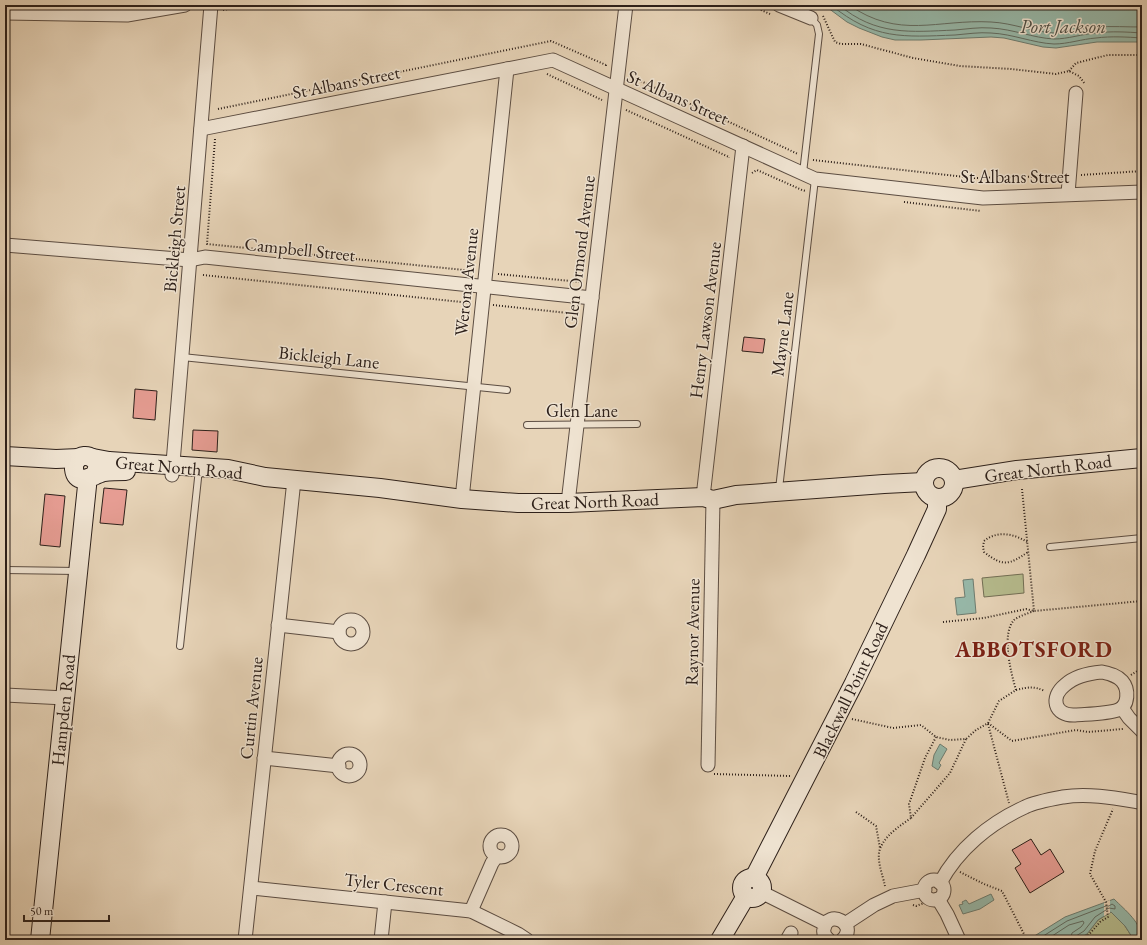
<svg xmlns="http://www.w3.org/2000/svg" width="1147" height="945" viewBox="0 0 1147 945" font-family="'EB Garamond',serif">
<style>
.green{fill:#b6bc8e;stroke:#726e54}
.water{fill:#97b9aa;stroke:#6d7c70}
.pier{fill:#e7d4b8}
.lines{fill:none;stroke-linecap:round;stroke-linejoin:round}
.shore{stroke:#626c62;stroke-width:1}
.building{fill:#e69d93;stroke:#2d201a}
.lane-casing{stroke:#5c4d42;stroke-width:8}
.street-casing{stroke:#5c4d42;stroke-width:15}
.secondary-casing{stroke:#2d201a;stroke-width:20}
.path{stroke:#2d201a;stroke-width:2;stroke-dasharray:1 2;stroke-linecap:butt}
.lane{stroke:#efe3d1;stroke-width:6}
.street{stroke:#efe3d1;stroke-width:13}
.secondary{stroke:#efe3d1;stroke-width:18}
.labels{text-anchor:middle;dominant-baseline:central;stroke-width:3;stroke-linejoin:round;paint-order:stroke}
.street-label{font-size:18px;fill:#2d201a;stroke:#efe3d1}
.water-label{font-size:19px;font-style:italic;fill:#4d4e45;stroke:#efe3d1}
.district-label{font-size:22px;font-weight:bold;letter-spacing:1px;fill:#7a1f14;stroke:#efe3d1}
</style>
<rect width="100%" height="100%" fill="#e7d4b8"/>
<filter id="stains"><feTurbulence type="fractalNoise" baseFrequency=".005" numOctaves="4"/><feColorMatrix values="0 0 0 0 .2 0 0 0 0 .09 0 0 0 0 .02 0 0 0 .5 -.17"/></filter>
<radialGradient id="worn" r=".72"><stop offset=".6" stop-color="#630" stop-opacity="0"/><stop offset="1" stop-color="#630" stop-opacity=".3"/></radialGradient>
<g class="green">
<polygon points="1023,574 1024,593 984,597 982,578"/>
<polygon points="1111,912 1125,926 1134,940 1076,940 1087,934 1098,920"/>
</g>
<g class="water">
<polygon points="824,5 1142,5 1142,42 1097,42 1056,48 1043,47 1004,38 991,37 921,40 895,40 882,37 859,28 847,22"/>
<polygon points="973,579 976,613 957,615 955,598 965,597 963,580"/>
<polygon points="940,744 947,749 939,763 941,765 938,770 932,766 934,755"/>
<polygon points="991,894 994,900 980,909 963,914 959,905 963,904 962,902 966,900 969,904"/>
<path d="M 1114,899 C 1125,910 1142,923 1142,940 L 1134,940 L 1125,926 L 1111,912 L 1098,920 L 1087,934 L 1076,940 L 1028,940 L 1065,917 Z"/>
</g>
<polygon class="pier" points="1110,900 1110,913 1104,916 1104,903"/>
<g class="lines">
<g class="shore">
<path d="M 831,5 C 874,40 903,37 955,35 C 967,34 979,32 991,33 C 1013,34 1033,43 1054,44 C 1068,44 1082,39 1096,38 C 1111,36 1127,37 1142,38"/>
<path d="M 839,5 C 876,36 910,32 955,30 C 967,29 979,27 991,28 C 1013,29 1033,38 1054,39 C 1068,39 1082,34 1096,33 C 1111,31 1127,32 1142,33"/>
<path d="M 849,5 C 899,40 937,19 991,22 C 1013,23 1033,32 1054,33 C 1068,33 1082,28 1096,27 C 1112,26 1127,27 1142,27"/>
<polyline points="1037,940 1067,921 1106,906 1109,906 1112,904 1115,906 1115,909 1109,908 1095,917 1084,931 1076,936 1075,940"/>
<polyline points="1046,940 1069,925 1083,921 1084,923 1081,927 1072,933 1070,940"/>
</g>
</g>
<g class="building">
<polygon points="744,337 765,339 763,353 742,351"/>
<polygon points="135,389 157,391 155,420 133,418"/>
<polygon points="193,430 218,431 217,452 192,450"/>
<polygon points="104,488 127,490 123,525 100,523"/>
<polygon points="45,494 65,496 60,547 40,545"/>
<polygon points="1031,839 1041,855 1050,849 1064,872 1030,893 1015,868 1021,864 1012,850"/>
</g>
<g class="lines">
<g class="lane-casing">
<g id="lane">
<polyline points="803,173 819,34 817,25 811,18"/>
<polyline points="182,357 507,390"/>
<polyline points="527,425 637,424"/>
<polyline points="779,489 815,179"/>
<polyline points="1050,547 1142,538"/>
<polyline points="5,570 77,571"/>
<polyline points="180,646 199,469"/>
</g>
</g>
<g class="street-casing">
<g id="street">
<polyline points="779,5 811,18"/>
<polyline points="5,13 127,15 185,5"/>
<polyline points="201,129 553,60 815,179 983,198 1142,192"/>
<polyline points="1068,194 1076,93"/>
<polyline points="5,245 190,260 205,257 592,298"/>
<polyline points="172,475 211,5"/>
<polyline points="703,497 743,146"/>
<polyline points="462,499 507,69"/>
<polyline points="568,503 626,5"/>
<circle cx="351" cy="632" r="12"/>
<polyline points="278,625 339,632"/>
<path d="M 1102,672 C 1110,674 1116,675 1122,681 C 1129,689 1129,706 1118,710 C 1107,714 1087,714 1075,715 C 1054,716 1050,697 1065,685 C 1075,676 1090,673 1102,672 Z"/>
<polyline points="5,695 65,698"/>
<polyline points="1122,708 1129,718 1142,731"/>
<circle cx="349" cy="765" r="11"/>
<polyline points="264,758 339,766"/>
<polyline points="708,765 713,500"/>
<circle cx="501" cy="846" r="11"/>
<circle cx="934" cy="890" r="10"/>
<path d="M 940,883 C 958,849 990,823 1025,807 C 1035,802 1052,799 1063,797 C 1088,793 1115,798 1139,802"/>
<polyline points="251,888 471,911 518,934 527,940"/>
<polyline points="761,892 825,924"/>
<polyline points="938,899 947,914 959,940"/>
<polyline points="471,911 492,863 497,856"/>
<polyline points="845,924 874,905 893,896 925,890"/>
<polyline points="245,940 294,480"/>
<polyline points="381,940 385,902"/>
<polyline points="787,940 791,933"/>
<path d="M 829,940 C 825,937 823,933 824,929 C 827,908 860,924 842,940"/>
</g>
</g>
<g class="secondary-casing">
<g id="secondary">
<polyline points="5,456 56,459 79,458"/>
<polyline points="93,458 109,461 228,469 265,477 380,488 462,499 518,503 568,503 703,497 713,500 736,495 884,484 924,482"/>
<circle cx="939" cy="483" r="15"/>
<path d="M 94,476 L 98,467 C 94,451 73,453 74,469 C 76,488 95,474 104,472 C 112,471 119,471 126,471"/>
<polyline points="954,480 1017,470 1142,458"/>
<polyline points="754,878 854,683 916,555 937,509 937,498"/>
<circle cx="752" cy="888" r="10"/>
<polyline points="40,940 87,486 86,479"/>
<polyline points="720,940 746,896"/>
</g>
</g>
<g class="path">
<polyline points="750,5 770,14"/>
<polyline points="223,10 249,5"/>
<polyline points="823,16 835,42 841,44 861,44 913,58 960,66 1011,69 1056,74 1069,71 1079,76 1085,84"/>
<polyline points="1069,71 1076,63 1108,55 1142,55"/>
<polyline points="547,74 602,100"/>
<polyline points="630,76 798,154"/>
<polyline points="218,109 551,41 606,65 606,64"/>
<polyline points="626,110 729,157 729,158"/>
<polyline points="215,139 207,244 474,271"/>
<polyline points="813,160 974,178 1058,176"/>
<polyline points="752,173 757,170 802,190 806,191"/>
<polyline points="1081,175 1142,171"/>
<polyline points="904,202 981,211"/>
<polyline points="498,274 581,282"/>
<polyline points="203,275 471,303"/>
<polyline points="493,305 577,314"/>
<polyline points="1022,489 1034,611"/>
<path d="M 1027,542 C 1015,534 997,530 984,541 L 983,547 L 984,552 C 1003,567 1009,565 1028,552"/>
<polyline points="943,622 984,618 1026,609 1034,611 1142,601"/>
<polyline points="1131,675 1142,668"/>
<path d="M 1016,690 C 1028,687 1034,686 1045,691"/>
<path d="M 852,719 L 893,728 L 921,725 L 936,737 L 950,740 L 966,739 L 976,730 L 988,723 L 999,701 L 1016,690 C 1011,673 1001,634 1014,620 C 1019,616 1029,613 1034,611"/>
<polyline points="988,723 1012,741 1076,730 1088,732 1123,729"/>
<polyline points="988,724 1009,803"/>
<polyline points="714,774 790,776"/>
<polyline points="856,812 876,826 880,848"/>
<polyline points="911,818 950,773 966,739"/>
<polyline points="960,872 984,884 1002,891 1027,940"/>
<path d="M 885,886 C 883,876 876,859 880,849 C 885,835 900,826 911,818 L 909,804 L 925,758 L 936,737"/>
<polyline points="913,905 916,906 924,903"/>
<polyline points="1084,940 1100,922 1108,917 1106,902 1090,874 1095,851 1113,809"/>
</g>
<use href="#lane" class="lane"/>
<use href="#street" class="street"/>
<use href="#secondary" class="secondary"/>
</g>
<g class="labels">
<g class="street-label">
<text transform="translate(346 82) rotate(-11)">St Albans Street</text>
<text transform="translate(678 97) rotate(24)">St Albans Street</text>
<text x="1015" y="176">St Albans Street</text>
<text transform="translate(174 239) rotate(-85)">Bickleigh Street</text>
<text transform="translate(300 249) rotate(6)">Campbell Street</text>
<text transform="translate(579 252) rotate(-83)">Glen Ormond Avenue</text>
<text transform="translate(466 282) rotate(-84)">Werona Avenue</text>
<text transform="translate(705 320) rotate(-83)">Henry Lawson Avenue</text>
<text transform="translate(782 334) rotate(-83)">Mayne Lane</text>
<text transform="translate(329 357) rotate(6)">Bickleigh Lane</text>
<text x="582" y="410">Glen Lane</text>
<text transform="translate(179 467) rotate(5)">Great North Road</text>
<text transform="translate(1048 468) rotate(-7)">Great North Road</text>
<text transform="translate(595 501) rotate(-2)">Great North Road</text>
<text transform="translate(692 632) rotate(-89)">Raynor Avenue</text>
<text transform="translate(850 690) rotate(-64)">Blackwall Point Road</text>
<text transform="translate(251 708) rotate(-84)">Curtin Avenue</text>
<text transform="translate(63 710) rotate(-84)">Hampden Road</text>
<text transform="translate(394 884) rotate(6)">Tyler Crescent</text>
</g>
<g class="water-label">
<text x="1063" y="26">Port Jackson</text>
</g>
<g class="district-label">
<text x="1034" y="649">ABBOTSFORD</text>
</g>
</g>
<rect width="1147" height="945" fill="none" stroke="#e7d4b8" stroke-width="20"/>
<rect x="6" y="6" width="1135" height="933" fill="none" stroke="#2d201a" stroke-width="2"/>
<rect x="10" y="10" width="1127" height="925" fill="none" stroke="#2d201a"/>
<path d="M24 915v6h85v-6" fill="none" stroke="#2d201a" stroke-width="2"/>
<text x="30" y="915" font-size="12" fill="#2d201a" stroke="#efe3d1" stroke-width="3" paint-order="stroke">50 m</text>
<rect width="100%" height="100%" filter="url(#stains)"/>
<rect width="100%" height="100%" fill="url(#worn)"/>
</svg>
